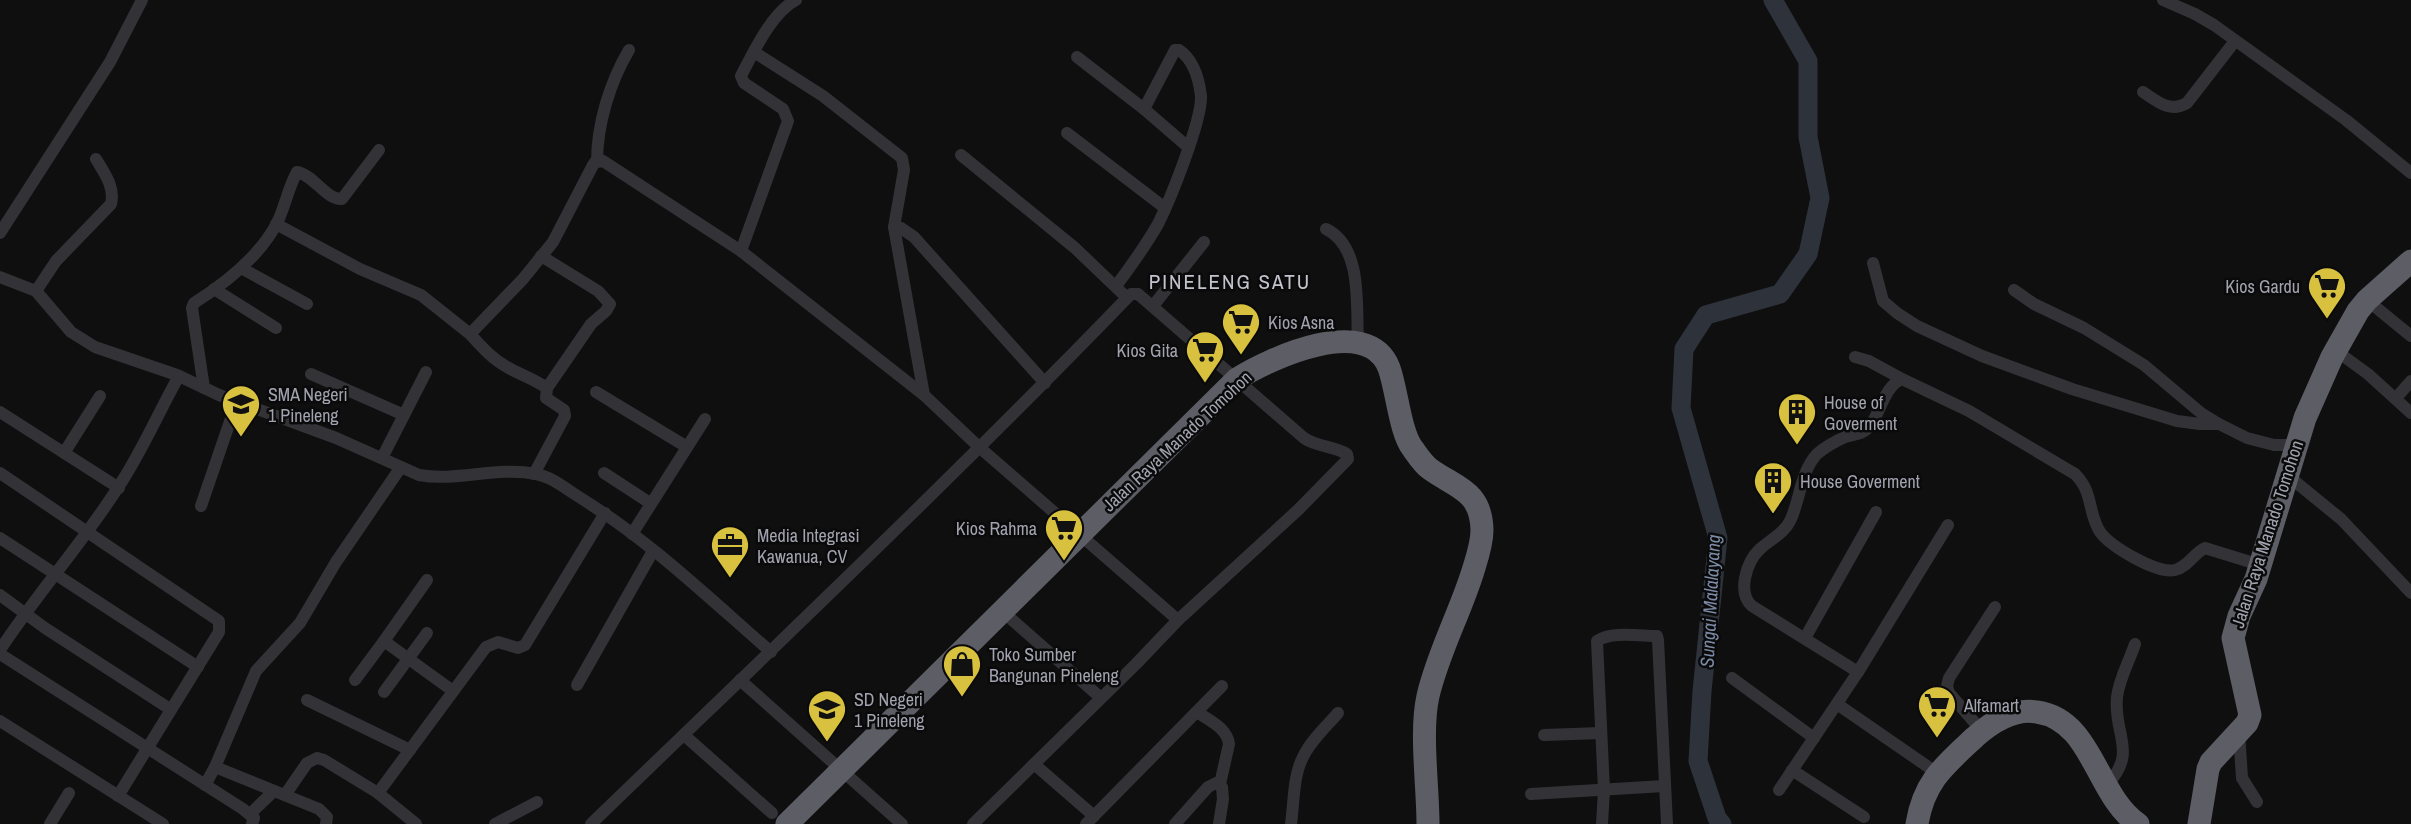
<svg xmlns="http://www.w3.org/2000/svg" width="2411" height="824" viewBox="0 0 2411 824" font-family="'Archivo Narrow',sans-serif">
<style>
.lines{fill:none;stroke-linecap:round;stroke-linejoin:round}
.river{stroke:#2e333b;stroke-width:19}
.street{stroke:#333236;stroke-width:12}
.highway{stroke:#5d5e65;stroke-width:23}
.labels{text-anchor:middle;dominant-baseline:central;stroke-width:5;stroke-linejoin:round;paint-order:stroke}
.poi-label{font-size:18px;fill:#a2a3af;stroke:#0a0a0b;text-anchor:start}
.street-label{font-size:18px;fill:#a2a3af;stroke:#0a0a0b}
.water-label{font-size:19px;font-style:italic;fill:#7c8ba6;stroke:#0a0a0b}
.quarter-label{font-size:21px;letter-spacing:2px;fill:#c2c3cc;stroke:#0a0a0b}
</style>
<rect width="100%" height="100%" fill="#0f0f10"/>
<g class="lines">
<polyline class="river" points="1722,824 1717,818 1698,761 1702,691 1718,538 1681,408 1684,349 1706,315 1780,294 1808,254 1820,198 1808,137 1808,61 1773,0"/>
<g class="street">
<polyline points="2163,0 2195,14 2214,25 2346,120 2411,173"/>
<polyline points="754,52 823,96 902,158 904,170 894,227"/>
<polyline points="1077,57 1144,109 1188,147"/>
<path d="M 2143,92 C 2158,102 2170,113 2187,103 L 2235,41"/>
<polyline points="1067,133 1165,208"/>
<polyline points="961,155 1075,248 1122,293"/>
<path d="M 597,162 C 597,124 610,82 629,50"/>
<polyline points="276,224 360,269 421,295 470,334"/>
<path d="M 1326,229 C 1363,247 1356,306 1358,342"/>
<polyline points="0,233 110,62 142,0"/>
<path d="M 741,251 L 788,121 L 783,109 L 744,83 L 741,76 C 753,53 772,12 796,0"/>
<polyline points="541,256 598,291 610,304 606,311 591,324 547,388"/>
<polyline points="1873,263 1883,301 1897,313 1917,326 1982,356 2072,389 2177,421 2200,424 2219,424 2247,438 2274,445 2296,445"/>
<polyline points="241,268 307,304"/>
<path d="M 0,277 L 36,291 L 71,332 L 95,347 L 177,375 L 219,395 L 336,438 L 419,475 C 457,482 497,466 536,474 C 552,477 566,489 579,497 C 649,540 709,598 771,652"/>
<path d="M 1116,286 C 1131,266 1146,245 1158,224 C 1170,200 1202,121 1201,96 C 1199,79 1194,60 1179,50 L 1175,50 L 1144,109"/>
<polyline points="214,289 276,328"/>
<polyline points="2014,290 2034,304 2084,328 2144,365 2201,413 2219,424"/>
<path d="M 36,291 L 56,261 L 111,204 C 115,187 105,174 96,159"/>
<polyline points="2367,300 2411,336"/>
<polyline points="1153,306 1204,242"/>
<polyline points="2335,350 2368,374 2411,413"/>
<polyline points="1855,357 1869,361 1902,379"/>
<polyline points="311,374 404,415"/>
<path d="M 204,388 L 192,308 L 194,303 C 226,283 259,257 277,223 C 285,207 288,188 297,172 C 314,175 326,200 342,199 L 379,150"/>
<polyline points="596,392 687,447"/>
<polyline points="924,395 894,227 901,228 914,237 1045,383"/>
<polyline points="2396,398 2411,381"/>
<polyline points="0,412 119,488"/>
<polyline points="64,453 100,396"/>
<polyline points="382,458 426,372"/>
<polyline points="0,473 219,621 219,632 118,796"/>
<polyline points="604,473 650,503"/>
<path d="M 534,474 L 565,416 L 564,410 L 546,398 L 547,388 C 534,379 521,375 507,367 C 492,359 481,346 470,334 L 523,279 L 553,242 L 593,165 L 595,162 L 603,161 L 741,251 L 924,395 L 979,447 L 1178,620"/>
<polyline points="2287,475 2341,519 2411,593"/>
<polyline points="201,506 237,401"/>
<polyline points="632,534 705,419"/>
<polyline points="0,538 198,667"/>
<polyline points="427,580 384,641 453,691"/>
<polyline points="0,595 45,628 170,709"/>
<polyline points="1002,611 1101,698"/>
<polyline points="1805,638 1876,512"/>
<path d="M 0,650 C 36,595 81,545 117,489 C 141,454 158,413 179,376"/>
<polyline points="0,654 243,809 254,818 252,824"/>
<path d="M 1858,672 L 1752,606 C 1737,593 1746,562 1760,549 C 1771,539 1785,533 1791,519 C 1800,499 1801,471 1817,454 C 1824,448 1836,441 1845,437 C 1854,434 1862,435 1869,427 C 1881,413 1884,386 1902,379 L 1969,411 L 2075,474 C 2094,493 2087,511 2100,532 C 2111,547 2157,574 2175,570 C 2188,567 2194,553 2205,548 L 2260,565"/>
<polyline points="1732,678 1814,738"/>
<polyline points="355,680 384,641"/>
<polyline points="740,680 902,824"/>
<polyline points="577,685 653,551"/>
<polyline points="384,692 427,633"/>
<polyline points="307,700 410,750"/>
<polyline points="1837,704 1937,773"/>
<path d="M 1197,712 C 1210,721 1227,728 1229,744 L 1220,784"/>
<polyline points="0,721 163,824"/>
<polyline points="1982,731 1949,693 1947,686 1949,678 1995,607"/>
<polyline points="2239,732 2242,778 2257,802"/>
<polyline points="684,735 772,813"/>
<polyline points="1544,735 1601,733"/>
<polyline points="1034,764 1094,816"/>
<polyline points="215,767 319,809 327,817 326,824"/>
<polyline points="1792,770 1864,817"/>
<polyline points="205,785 215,767 256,671 300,623 336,562 401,467"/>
<path d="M 2106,786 C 2139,752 2113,735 2117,697 C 2119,679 2129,662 2135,644"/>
<polyline points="1779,790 1858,672 1948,525"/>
<polyline points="1531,794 1664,786"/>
<polyline points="285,795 307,763 317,758 324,760 378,793"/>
<polyline points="250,814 274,791"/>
<polyline points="50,824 69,793"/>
<polyline points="416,824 378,793 486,647 498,642 518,648 525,645 605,513"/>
<polyline points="495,824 537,802"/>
<path d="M 591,824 C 771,650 953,478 1127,298 L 1131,294 L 1138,294 L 1304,438 C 1317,447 1334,446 1347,454 L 1348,459 L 1299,509 L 1178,620 L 1136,664 L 973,824"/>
<polyline points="1086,824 1222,686"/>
<polyline points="1175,824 1208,787 1216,783 1222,787 1223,799 1219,824"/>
<path d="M 1291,824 C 1294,803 1293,776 1303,757 C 1311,740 1326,727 1338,713"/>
<path d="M 1602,824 L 1604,790 L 1597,641 C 1611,631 1640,636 1657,636 L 1658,640 L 1667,824"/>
</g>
<g class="highway">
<path d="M 787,824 L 1237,379 C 1270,358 1368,313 1389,368 C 1397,390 1400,433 1413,449 C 1418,456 1423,464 1430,469 C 1456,488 1481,490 1482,530 C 1482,544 1477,558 1473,571 C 1460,613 1438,653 1428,696 C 1420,731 1428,787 1428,824"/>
<path d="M 1917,824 C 1924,781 1945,765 1975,737 C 1992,722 2013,708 2037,712 C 2093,720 2096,796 2138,824"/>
<polyline points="2199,824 2208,769 2211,762 2247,723 2250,715 2233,638 2239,616 2256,579 2305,418 2332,357 2358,311 2367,300 2411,261"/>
</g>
</g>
<defs>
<g id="supermarket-pin" transform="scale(2.0125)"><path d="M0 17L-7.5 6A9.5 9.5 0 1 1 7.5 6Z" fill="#d8c13f" stroke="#0a0a0b"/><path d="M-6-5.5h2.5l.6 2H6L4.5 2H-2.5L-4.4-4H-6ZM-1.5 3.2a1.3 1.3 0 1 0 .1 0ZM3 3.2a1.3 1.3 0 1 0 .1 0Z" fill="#111"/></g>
<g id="school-pin" transform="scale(2.0125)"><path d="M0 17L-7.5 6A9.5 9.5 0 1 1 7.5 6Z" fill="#d8c13f" stroke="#0a0a0b"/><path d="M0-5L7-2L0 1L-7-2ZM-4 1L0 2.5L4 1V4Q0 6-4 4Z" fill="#111"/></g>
<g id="building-pin" transform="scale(2.0125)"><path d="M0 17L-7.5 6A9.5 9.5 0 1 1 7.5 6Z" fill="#d8c13f" stroke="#0a0a0b"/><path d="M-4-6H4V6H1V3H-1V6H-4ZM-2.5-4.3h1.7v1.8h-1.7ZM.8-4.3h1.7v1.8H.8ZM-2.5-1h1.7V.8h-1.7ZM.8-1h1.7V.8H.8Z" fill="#111"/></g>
<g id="office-pin" transform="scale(2.0125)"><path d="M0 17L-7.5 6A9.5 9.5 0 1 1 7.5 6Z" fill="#d8c13f" stroke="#0a0a0b"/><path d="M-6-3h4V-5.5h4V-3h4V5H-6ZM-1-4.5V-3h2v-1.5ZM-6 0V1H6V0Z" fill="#111"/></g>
<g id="shop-pin" transform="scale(2.0125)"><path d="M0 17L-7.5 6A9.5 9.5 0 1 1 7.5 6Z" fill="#d8c13f" stroke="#0a0a0b"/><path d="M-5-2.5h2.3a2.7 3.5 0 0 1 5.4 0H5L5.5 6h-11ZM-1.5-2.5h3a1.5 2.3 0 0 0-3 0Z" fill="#111"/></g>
</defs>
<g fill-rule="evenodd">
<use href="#supermarket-pin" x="2327" y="286"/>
<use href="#supermarket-pin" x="1241" y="322"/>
<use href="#supermarket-pin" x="1205" y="350"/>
<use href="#school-pin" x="241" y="404"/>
<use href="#building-pin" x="1797" y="412"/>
<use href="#building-pin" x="1773" y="481"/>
<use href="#supermarket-pin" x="1064" y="528"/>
<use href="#office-pin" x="730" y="545"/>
<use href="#shop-pin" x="962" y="664"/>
<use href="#supermarket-pin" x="1937" y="705"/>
<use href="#school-pin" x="827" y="709"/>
</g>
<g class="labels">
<g class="poi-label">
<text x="2300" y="286" text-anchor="end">Kios Gardu</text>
<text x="1268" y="322">Kios Asna</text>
<text x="1178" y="350" text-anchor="end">Kios Gita</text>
<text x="268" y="394">SMA Negeri<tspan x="268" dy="21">1 Pineleng</tspan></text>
<text x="1824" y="402">House of<tspan x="1824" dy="21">Goverment</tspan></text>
<text x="1800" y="481">House Goverment</text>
<text x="1037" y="528" text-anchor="end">Kios Rahma</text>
<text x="757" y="535">Media Integrasi<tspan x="757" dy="21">Kawanua, CV</tspan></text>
<text x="989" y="654">Toko Sumber<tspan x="989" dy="21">Bangunan Pineleng</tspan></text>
<text x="854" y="699">SD Negeri<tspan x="854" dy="21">1 Pineleng</tspan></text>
<text x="1964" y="705">Alfamart</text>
</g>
<g class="street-label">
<text transform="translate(1177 441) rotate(-43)">Jalan Raya Manado Tomohon</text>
<text transform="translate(2267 534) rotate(-72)">Jalan Raya Manado Tomohon</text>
</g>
<g class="water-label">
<text transform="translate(1710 601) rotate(-87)">Sungai Malalayang</text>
</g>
<g class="quarter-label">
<text x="1230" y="281">PINELENG SATU</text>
</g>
</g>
</svg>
